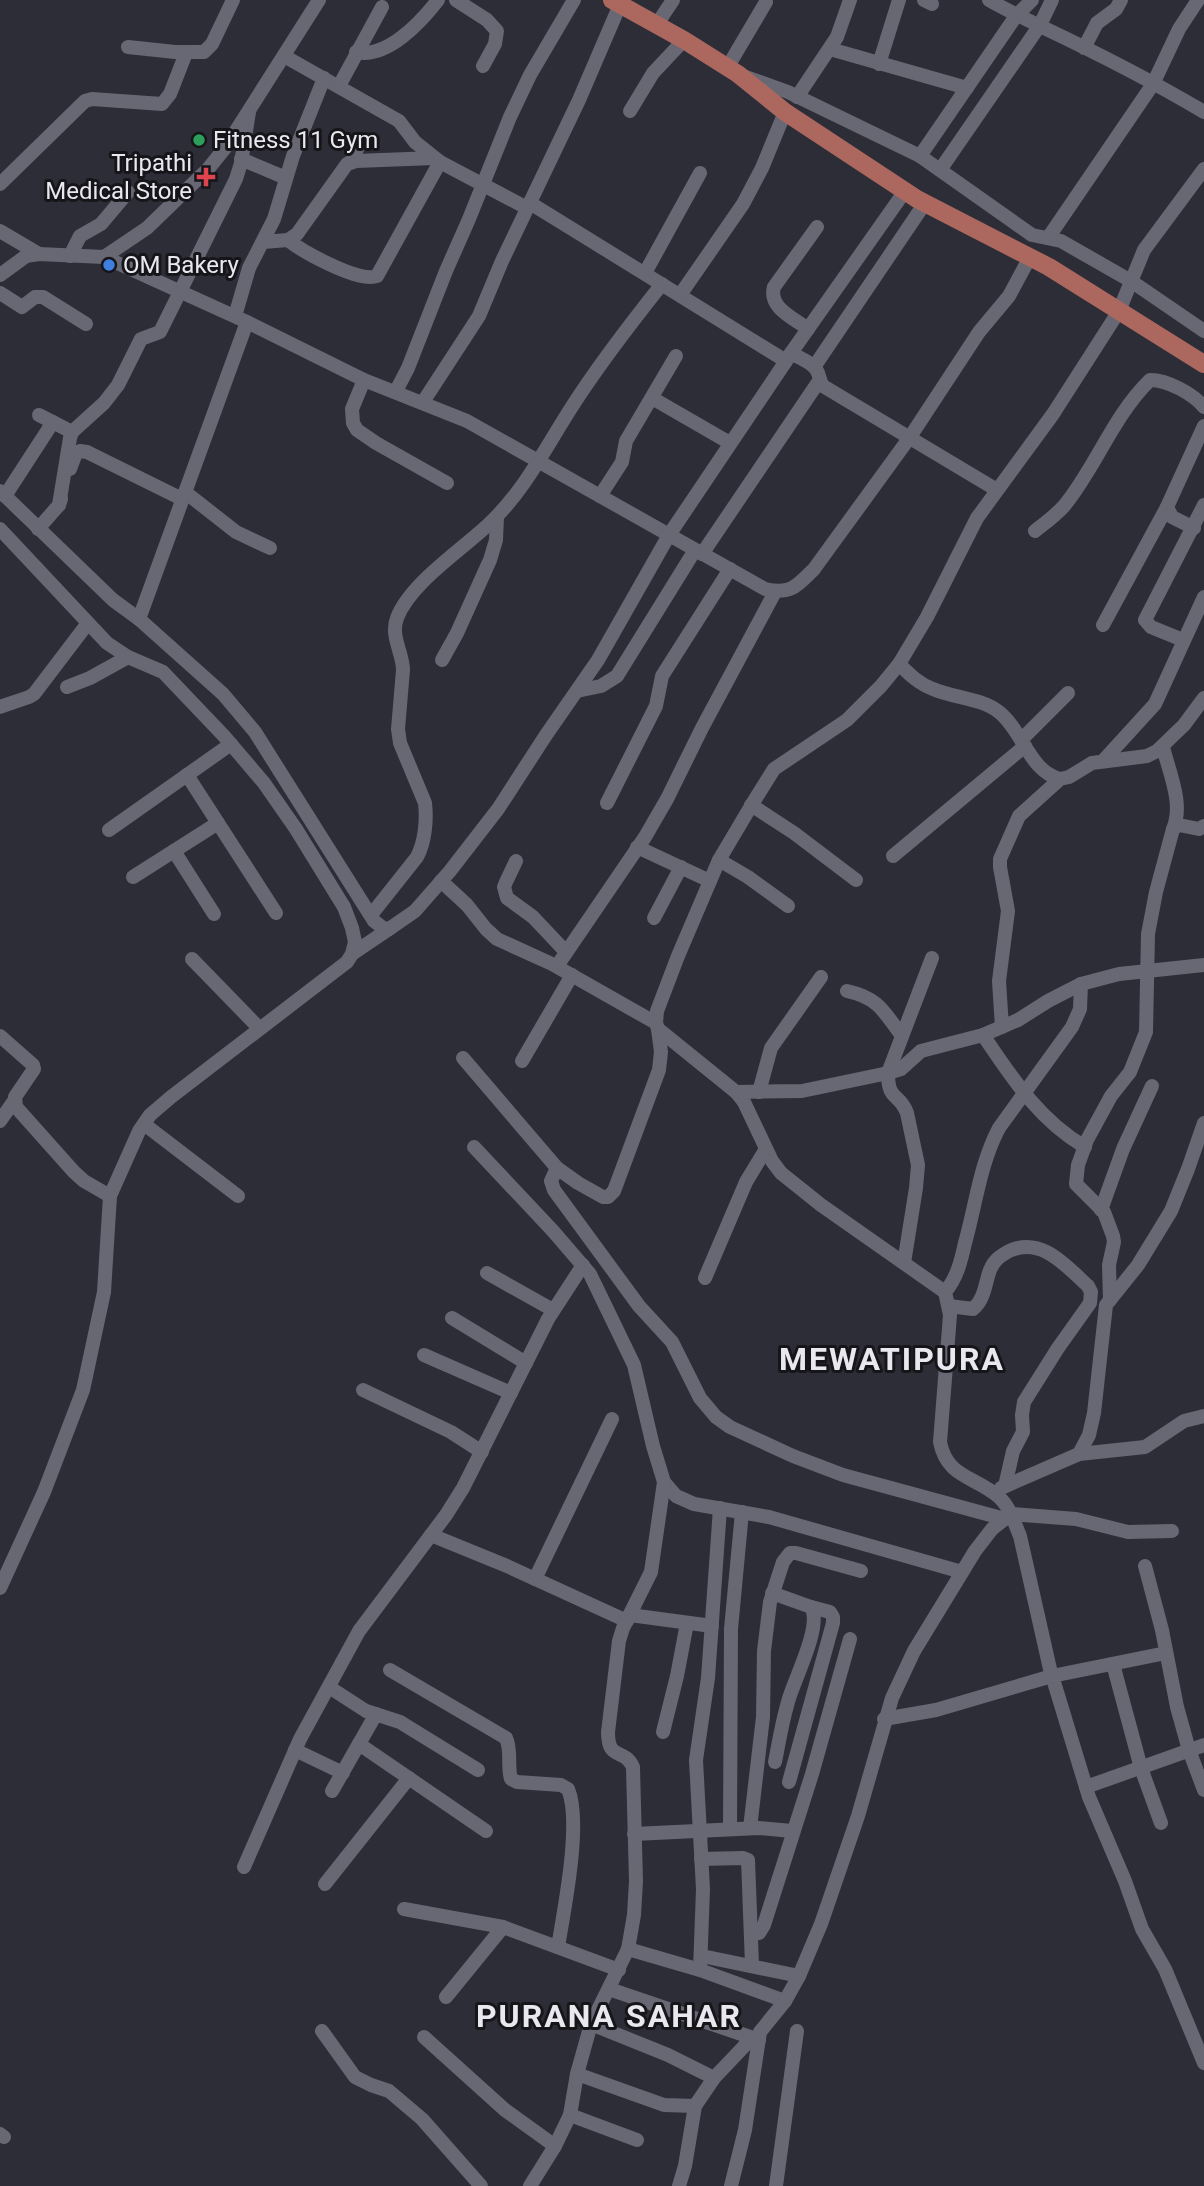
<svg xmlns="http://www.w3.org/2000/svg" width="1204" height="2186" viewBox="0 0 1204 2186" font-family="Roboto,sans-serif">
<style>
.lines{fill:none;stroke-linecap:round;stroke-linejoin:round}
.minor{stroke:#686774;stroke-width:14}
.major{stroke:#ac685f;stroke-width:18}
.leisure-dot{fill:#2e9e5b;stroke:#16161a;stroke-width:2.5}
.health-dot{fill:#e0444e;stroke:#16161a;stroke-width:2.5}
.shop-dot{fill:#3f7fe0;stroke:#16161a;stroke-width:2.5}
.labels{text-anchor:middle;dominant-baseline:central;stroke-width:6;stroke-linejoin:round;paint-order:stroke}
.poi-label{font-size:24px;fill:#e9e8ef;stroke:#16161a;text-anchor:start}
.district-label{font-size:32px;font-weight:bold;letter-spacing:2px;fill:#e9e8ef;stroke:#16161a}
</style>
<rect width="100%" height="100%" fill="#2d2d37"/>
<g class="lines">
<g class="minor">
<polyline points="456,0 487,20 497,31 495,44 483,66"/>
<polyline points="924,0 932,4"/>
<path d="M 989,0 C 1006,10 1024,18 1042,27 C 1097,53 1152,81 1204,112"/>
<polyline points="657,24 673,0"/>
<polyline points="128,47 175,52 204,52 212,44 233,0"/>
<polyline points="1084,48 1097,23 1116,9 1121,0"/>
<polyline points="830,49 967,88"/>
<path d="M 356,52 C 387,59 421,22 438,0"/>
<polyline points="284,56 399,121 415,142 440,162 527,208"/>
<polyline points="879,64 899,0"/>
<polyline points="727,68 766,2"/>
<polyline points="746,77 788,92 920,156 1016,16 1032,0"/>
<polyline points="339,86 382,7"/>
<polyline points="797,97 837,37 850,0"/>
<polyline points="630,111 653,73 684,40"/>
<polyline points="920,156 1032,235 1061,241 1131,281 1204,331"/>
<polyline points="241,159 286,178"/>
<polyline points="351,162 359,145"/>
<path d="M 1204,169 L 1144,250 L 1119,311 L 1053,414 L 977,518 L 927,617 L 899,664 L 881,686 L 847,720 L 774,769 L 754,801 L 719,860 L 678,956 L 657,1011 L 656,1023 L 658,1029 L 668,1037 L 736,1092 L 744,1102 L 772,1161 L 781,1173 L 821,1205 L 945,1292 L 950,1315 L 940,1442 C 947,1478 975,1476 999,1497 C 1010,1507 1014,1522 1020,1536 L 1050,1669 L 1089,1797 L 1125,1881 L 1142,1929 L 1165,1969 L 1204,2063"/>
<polyline points="940,170 1040,25 1052,0"/>
<polyline points="0,184 85,101 92,99 162,104 170,94 186,53"/>
<path d="M 530,203 L 786,361 L 791,353 C 799,358 811,362 816,369 C 820,375 819,380 823,386 L 997,490"/>
<polyline points="0,231 39,254"/>
<polyline points="1048,238 1153,84 1179,29 1198,0"/>
<path d="M 288,240 C 303,252 359,283 377,276 L 440,162"/>
<polyline points="263,242 288,240 297,234 347,164 356,161 434,158"/>
<polyline points="70,256 80,236 101,224 128,192"/>
<path d="M 104,257 L 247,322 L 364,380 L 467,421 L 765,589 C 791,595 797,586 814,569 L 910,437 L 979,332 L 1009,296 L 1030,257"/>
<polyline points="645,273 700,173"/>
<polyline points="0,275 26,256 39,254 104,257 147,228 208,169 225,148 319,0"/>
<polyline points="0,293 22,307 35,297 43,297 86,324"/>
<polyline points="680,295 743,204 762,168 785,112"/>
<polyline points="235,316 249,268 274,219 293,156 324,78"/>
<polyline points="247,322 139,619 223,694 255,732 374,921 383,928 389,929 415,911 450,871 498,809 546,735 598,660 669,535 786,361"/>
<path d="M 808,329 C 794,318 768,308 774,287 L 817,227"/>
<polyline points="791,353 905,191"/>
<polyline points="814,367 925,203"/>
<polyline points="364,380 352,409 353,423 357,430 376,443 447,483"/>
<polyline points="396,391 408,368 446,271 469,219 510,117 530,75 574,0"/>
<polyline points="652,398 730,443"/>
<polyline points="423,402 479,316 502,261 579,100 622,0"/>
<polyline points="39,415 72,432"/>
<polyline points="70,469 76,453 80,451 87,452 182,499"/>
<polyline points="0,491 113,600 139,619"/>
<polyline points="185,492 236,532 270,548"/>
<polyline points="5,496 53,422"/>
<polyline points="600,496 622,462 626,441 676,356"/>
<polyline points="59,505 70,438 72,432 104,403 118,385 141,339 160,332 236,179 241,163 249,112"/>
<polyline points="1194,528 1172,517 1167,507 1204,426"/>
<polyline points="0,529 107,643 128,657 163,672 224,736 264,783 296,829 344,907 352,928 355,942 352,954 347,962 171,1097 150,1115 139,1131 110,1196 104,1292 83,1390 44,1492 0,1588"/>
<polyline points="38,529 59,505 61,499"/>
<path d="M 1035,531 C 1045,523 1055,516 1064,506 C 1096,467 1113,416 1150,380 C 1168,380 1193,394 1204,407"/>
<polyline points="702,554 819,381"/>
<polyline points="1103,625 1167,507"/>
<polyline points="1183,640 1151,627 1145,620 1204,505"/>
<polyline points="442,660 457,633 490,560 496,540 497,517"/>
<path d="M 899,664 C 909,674 919,684 933,689 C 954,698 981,698 999,712 C 1023,731 1029,771 1060,779"/>
<polyline points="67,687 90,678 128,657"/>
<polyline points="577,691 601,686 617,676 695,550"/>
<polyline points="0,707 29,697 34,694 88,623"/>
<polyline points="1021,740 1068,693"/>
<path d="M 1163,747 C 1169,772 1184,804 1173,829"/>
<polyline points="1103,761 1155,704 1204,597"/>
<polyline points="187,775 276,913"/>
<polyline points="607,803 656,706 662,676 730,569"/>
<polyline points="751,805 794,833 856,880"/>
<polyline points="109,830 231,744"/>
<polyline points="637,847 710,881"/>
<polyline points="174,851 214,914"/>
<polyline points="893,856 1025,746"/>
<polyline points="719,860 748,877 788,906"/>
<polyline points="516,861 506,882 504,887 507,898 533,917 566,952"/>
<polyline points="133,877 218,823"/>
<polyline points="441,881 467,905 486,929 497,939 552,964 656,1023"/>
<path d="M 371,915 L 417,857 C 425,842 427,820 425,803 L 400,743 L 398,729 L 403,670 C 403,653 390,636 397,618 C 410,583 463,549 490,523 C 525,490 547,445 573,405 C 600,363 631,323 662,284"/>
<polyline points="654,918 681,867"/>
<polyline points="352,954 389,929"/>
<polyline points="192,959 259,1028"/>
<polyline points="557,966 645,837 667,799 702,728 775,592"/>
<path d="M 847,991 C 879,998 884,1012 902,1036"/>
<polyline points="1002,1027 999,981 1008,911 1000,867 1000,859 1019,816 1060,779 1069,777 1092,763 1147,756 1157,751 1184,725 1204,698"/>
<path d="M 983,1035 C 1012,1078 1039,1120 1085,1147"/>
<polyline points="0,1036 33,1065 34,1069 15,1097 16,1107 74,1172 84,1181 110,1196"/>
<polyline points="463,1058 557,1168 578,1183 603,1197 608,1197 614,1191 659,1070 661,1052 658,1029"/>
<polyline points="522,1061 572,975"/>
<polyline points="736,1092 802,1091 888,1073 901,1069 921,1051 983,1035 1018,1020 1048,1001 1081,984 1119,974 1204,965"/>
<polyline points="759,1092 771,1048 821,977"/>
<polyline points="0,1121 14,1101"/>
<polyline points="144,1124 238,1196"/>
<polyline points="474,1147 553,1231 590,1274 634,1365 653,1446 664,1482 676,1496 694,1504 769,1517 962,1572"/>
<polyline points="557,1168 551,1181 554,1190 639,1306 672,1342 700,1398 716,1417 730,1427 793,1456 843,1475 1005,1519"/>
<polyline points="1101,1210 1123,1149 1152,1086"/>
<path d="M 904,1263 L 916,1188 L 918,1165 L 907,1113 C 899,1092 888,1102 888,1073 L 932,958"/>
<polyline points="487,1273 553,1310"/>
<polyline points="705,1278 746,1182 766,1149"/>
<path d="M 945,1292 C 957,1278 961,1261 965,1243 C 976,1204 980,1164 999,1128 L 1072,1027 L 1080,1009 L 1081,984"/>
<polyline points="1110,1300 1109,1265 1114,1242 1113,1236 1104,1212 1076,1184 1078,1165 1087,1140 1111,1096 1130,1072 1146,1032 1148,934 1156,892 1173,829 1179,825 1199,829 1204,826"/>
<path d="M 949,1306 L 973,1309 C 985,1299 985,1283 990,1270 C 994,1260 1000,1256 1009,1251 C 1042,1236 1066,1266 1088,1286 L 1091,1292 L 1090,1303 L 1058,1348 L 1024,1402 L 1022,1415 L 1023,1432 L 1013,1451 L 1005,1486"/>
<polyline points="452,1318 526,1363"/>
<polyline points="424,1355 511,1393"/>
<polyline points="363,1390 451,1432 482,1452"/>
<polyline points="1079,1454 1089,1435 1094,1413 1106,1305 1138,1265 1171,1211 1188,1169 1204,1123"/>
<polyline points="1001,1488 1079,1454 1145,1447 1184,1421 1204,1416"/>
<polyline points="431,1535 507,1566 627,1621"/>
<polyline points="1145,1566 1162,1630 1177,1707 1189,1750 1204,1790"/>
<polyline points="535,1579 612,1419"/>
<path d="M 772,1593 L 811,1607 C 823,1626 793,1681 788,1702 C 782,1722 779,1742 775,1762"/>
<polyline points="630,1615 712,1626"/>
<polyline points="1113,1664 1141,1768 1161,1823"/>
<path d="M 390,1670 L 506,1738 C 512,1751 507,1766 511,1779 L 517,1782 L 561,1785 L 568,1789 C 582,1822 564,1910 558,1947"/>
<polyline points="329,1687 366,1711 400,1722 478,1770"/>
<polyline points="884,1719 936,1710 1052,1676 1166,1653"/>
<polyline points="663,1732 677,1676 687,1623"/>
<polyline points="359,1744 486,1831"/>
<polyline points="295,1750 343,1773"/>
<polyline points="789,1782 833,1623 833,1617 830,1612 811,1607"/>
<polyline points="1086,1787 1204,1745"/>
<polyline points="332,1791 376,1714"/>
<polyline points="750,1828 763,1717 764,1651 770,1602 783,1562 790,1553 796,1553 861,1571"/>
<polyline points="730,1829 731,1629 742,1512"/>
<polyline points="634,1834 759,1828 792,1831"/>
<polyline points="701,1859 743,1858 748,1860 752,1965"/>
<polyline points="244,1867 300,1739 359,1631 446,1515 463,1488 548,1319 583,1265"/>
<polyline points="325,1884 409,1778"/>
<polyline points="404,1909 503,1927 619,1970"/>
<polyline points="751,1934 759,1933 764,1925 812,1774 850,1639"/>
<polyline points="628,1949 700,1970 785,2001"/>
<polyline points="702,1956 799,1976"/>
<polyline points="700,1970 703,1889 696,1760 708,1678 720,1508"/>
<polyline points="609,1989 759,2040"/>
<polyline points="446,1997 503,1927"/>
<polyline points="591,2024 668,2055 714,2078"/>
<polyline points="322,2031 355,2077 371,2085 389,2091 422,2119 481,2186"/>
<polyline points="424,2037 505,2110 555,2146"/>
<polyline points="577,2074 664,2105 695,2106"/>
<polyline points="570,2115 637,2140"/>
<polyline points="0,2134 4,2137"/>
<path d="M 530,2186 L 555,2146 L 570,2115 L 577,2074 L 591,2024 L 628,1949 L 634,1915 L 636,1881 L 633,1767 C 624,1747 608,1762 608,1732 L 619,1641 L 623,1628 L 651,1572 L 664,1482"/>
<polyline points="679,2186 685,2166 695,2106 714,2078 752,2038"/>
<polyline points="731,2186 745,2130 760,2032 785,2001 799,1976 821,1924 858,1816 892,1698 914,1651 975,1551 992,1529 1011,1514 1076,1519 1128,1532 1172,1531"/>
<polyline points="776,2186 797,2031"/>
</g>
<polyline class="major" points="612,0 684,40 738,74 785,112 917,199 1049,267 1204,364"/>
</g>
<circle class="leisure-dot" cx="199" cy="140" r="7"/>
<path class="health-dot" d="M202.5 166.5h7v7h7v7h-7v7h-7v-7h-7v-7h7z"/>
<circle class="shop-dot" cx="109" cy="265" r="7"/>
<g class="labels">
<g class="poi-label">
<text x="213" y="140">Fitness 11 Gym</text>
<text x="192" y="163" text-anchor="end">Tripathi<tspan x="192" dy="28">Medical Store</tspan></text>
<text x="123" y="265">OM Bakery</text>
</g>
<g class="district-label">
<text x="892" y="1359">MEWATIPURA</text>
<text x="609" y="2016">PURANA SAHAR</text>
</g>
</g>
</svg>
